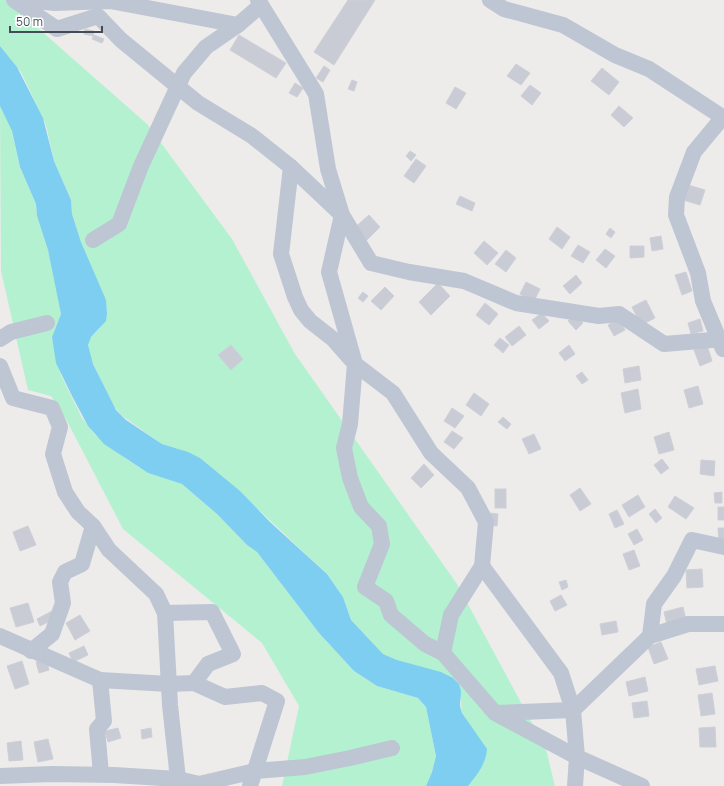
<svg xmlns="http://www.w3.org/2000/svg" width="724" height="786" viewBox="0 0 724 786" font-family="Manrope,sans-serif">
<style>
.green{fill:#b4f1d1}
.water{fill:#7ecef1}
.building{fill:#c9ccd4;stroke:#ced0d8}
.lines{fill:none;stroke-linecap:round;stroke-linejoin:round}
.minor{stroke:#bdc6d2;stroke-width:16}
</style>
<rect width="100%" height="100%" fill="#eeebeb"/>
<g class="green">
<path d="M 0,0 L 6,0 L 147,124 L 232,239 L 295,354 L 457,584 L 546,749 L 555,786 L 468,786 C 500,745 482,751 463,714 C 460,709 462,704 461,699 C 459,691 451,682 447,675 L 397,660 L 383,654 L 351,620 L 343,597 L 327,574 L 260,511 L 181,450 L 162,444 L 121,415 L 112,404 L 90,357 L 88,345 L 90,338 L 101,327 L 100,287 L 81,242 L 72,214 L 71,200 L 54,161 L 46,125 L 21,72 L 0,46 Z"/>
<polygon points="0,106 11,128 20,167 36,204 37,216 48,250 57,288 61,314 52,337 61,375 82,418 95,435 126,459 148,473 182,484 217,514 247,545 257,552 319,633 354,671 377,686 418,698 426,707 436,756 432,772 426,786 282,786 299,706 262,643 123,529 67,421 51,396 28,390 1,271"/>
</g>
<path class="water" d="M 0,46 L 17,67 L 43,118 L 54,161 L 71,200 L 72,214 L 81,242 L 106,300 L 107,314 L 106,321 L 91,337 L 88,345 L 93,364 L 116,410 L 126,420 L 162,444 L 188,452 L 200,458 L 240,491 L 270,522 L 327,574 L 343,597 L 351,620 L 383,654 L 397,660 L 441,672 L 453,678 L 459,684 L 461,691 L 460,706 L 462,713 L 487,749 C 486,764 477,775 468,786 L 426,786 L 432,772 L 436,756 L 426,707 L 418,698 L 377,686 L 354,671 L 319,633 L 257,552 L 247,545 L 217,514 L 182,484 L 148,473 L 104,444 L 88,426 L 72,396 L 56,363 L 52,337 L 61,314 L 48,250 L 37,216 L 36,204 L 20,167 L 12,131 L 0,106 Z"/>
<g class="building">
<polygon points="348,0 375,0 334,65 314,52"/>
<polygon points="85,29 94,31 93,36 84,34"/>
<polygon points="94,35 104,39 102,43 92,39"/>
<polygon points="239,35 286,63 276,78 230,50"/>
<polygon points="516,64 530,73 521,85 507,76"/>
<polygon points="324,66 330,70 323,82 316,78"/>
<polygon points="602,68 619,82 609,95 591,81"/>
<polygon points="352,80 357,82 354,91 348,89"/>
<polygon points="295,83 303,88 297,97 289,93"/>
<polygon points="530,85 541,93 532,105 521,96"/>
<polygon points="455,87 466,93 456,109 446,103"/>
<polygon points="619,106 633,118 624,127 611,115"/>
<polygon points="410,151 416,155 411,161 406,156"/>
<polygon points="416,159 426,166 414,183 404,176"/>
<polygon points="688,185 705,190 700,205 683,200"/>
<polygon points="460,196 475,203 472,211 456,204"/>
<polygon points="369,215 380,227 365,242 353,229"/>
<polygon points="557,227 570,237 562,249 549,239"/>
<polygon points="610,228 615,232 611,238 606,234"/>
<polygon points="661,236 663,249 652,251 650,238"/>
<polygon points="484,241 498,253 487,265 474,253"/>
<polygon points="578,245 590,252 583,263 571,256"/>
<polygon points="630,246 644,246 644,257 630,258"/>
<polygon points="605,249 615,256 606,268 596,260"/>
<polygon points="506,250 516,258 506,272 495,264"/>
<polygon points="686,272 692,291 682,295 675,275"/>
<polygon points="576,275 582,283 570,294 563,286"/>
<polygon points="526,282 540,289 534,301 520,294"/>
<polygon points="438,283 450,296 431,315 419,302"/>
<polygon points="385,287 394,296 381,310 371,301"/>
<polygon points="363,292 368,296 363,302 358,298"/>
<polygon points="646,300 655,318 641,325 632,307"/>
<polygon points="485,303 498,314 489,325 476,315"/>
<polygon points="542,313 549,321 539,329 532,320"/>
<polygon points="575,314 583,323 576,330 568,321"/>
<polygon points="619,319 625,330 614,336 608,325"/>
<polygon points="700,319 703,331 691,334 688,323"/>
<polygon points="519,326 526,335 512,346 505,337"/>
<polygon points="500,338 509,345 503,353 494,345"/>
<polygon points="231,345 243,359 231,370 218,355"/>
<polygon points="569,345 575,354 565,361 559,353"/>
<polygon points="707,345 712,361 700,366 694,350"/>
<polygon points="639,366 641,380 625,383 623,369"/>
<polygon points="582,372 588,380 582,384 576,376"/>
<polygon points="698,386 703,404 689,408 684,390"/>
<polygon points="638,389 641,409 625,413 621,393"/>
<polygon points="474,393 489,404 481,416 466,405"/>
<polygon points="452,408 464,416 455,428 444,421"/>
<polygon points="503,417 511,424 507,429 498,422"/>
<polygon points="452,431 463,438 454,449 444,442"/>
<polygon points="669,432 674,450 659,454 654,437"/>
<polygon points="534,434 541,449 529,454 522,439"/>
<polygon points="662,459 669,468 661,474 654,465"/>
<polygon points="701,460 715,461 714,476 700,474"/>
<polygon points="424,464 434,475 421,488 411,478"/>
<polygon points="580,488 591,504 580,511 570,495"/>
<rect x="495" y="489" width="11" height="19"/>
<polygon points="722,492 722,503 715,503 714,493"/>
<polygon points="638,495 645,507 629,517 622,505"/>
<polygon points="675,496 694,508 686,519 668,507"/>
<rect x="718" y="507" width="6" height="13"/>
<polygon points="655,509 662,518 656,523 649,514"/>
<polygon points="617,510 624,524 615,528 609,514"/>
<polygon points="490,513 498,514 497,526 489,525"/>
<polygon points="28,526 36,545 20,551 13,532"/>
<polygon points="718,528 724,528 724,545 719,545"/>
<polygon points="637,529 643,540 634,545 628,534"/>
<polygon points="634,550 640,566 629,570 623,554"/>
<polygon points="702,569 703,587 687,588 686,570"/>
<polygon points="566,580 568,587 562,590 559,582"/>
<polygon points="561,595 567,605 555,611 550,601"/>
<polygon points="28,603 34,622 16,627 10,608"/>
<polygon points="683,607 686,620 667,625 664,612"/>
<polygon points="52,611 56,618 40,626 37,619"/>
<polygon points="80,615 90,631 75,640 66,623"/>
<polygon points="616,621 618,632 602,635 600,624"/>
<polygon points="661,642 668,659 654,664 648,647"/>
<polygon points="84,646 88,655 73,662 69,653"/>
<polygon points="46,659 49,670 39,673 36,662"/>
<polygon points="22,661 29,684 15,689 7,666"/>
<polygon points="715,666 718,681 699,685 696,669"/>
<polygon points="645,677 648,691 629,696 626,682"/>
<polygon points="712,693 715,714 701,716 698,695"/>
<polygon points="647,701 649,716 634,718 632,703"/>
<polygon points="715,727 716,747 700,747 699,728"/>
<polygon points="118,728 121,738 108,742 105,731"/>
<polygon points="151,728 152,737 142,739 141,730"/>
<polygon points="48,739 53,759 38,762 34,742"/>
<polygon points="21,741 23,760 9,761 7,743"/>
</g>
<g class="lines">
<g class="minor">
<polyline points="14,0 57,29 98,16 121,40 198,103 252,136 291,167 342,215 371,263 409,272 464,281 516,303 599,316 619,314 664,344 724,339"/>
<polyline points="26,0 55,3 110,1 238,25"/>
<polyline points="258,0 316,94 328,169 342,215 329,272 355,364 350,424 344,448 350,478 361,507 379,526 382,544 365,587 386,601 391,615 425,644 443,653"/>
<polyline points="490,0 504,9 563,25 615,55 649,69 724,118"/>
<polyline points="723,117 694,152 677,197 676,215 698,273 703,301 723,349"/>
<polyline points="291,167 281,254 295,297 301,310 310,321 333,339 355,364 393,393 431,453 468,488 486,522 482,566 561,673 573,710 577,757 575,786"/>
<polyline points="93,240 119,224 141,166 184,73 206,47 238,25 261,5"/>
<polyline points="0,339 11,332 47,323"/>
<polyline points="0,366 13,398 52,408 60,427 53,454 65,492 78,512 93,526 109,550 156,594 165,613 170,705 178,779"/>
<polyline points="482,566 451,615 443,653 495,713 577,757 642,786"/>
<polyline points="165,613 212,612 233,654 208,664 194,683"/>
<polyline points="0,636 100,680 169,684 194,683 225,697 262,693 277,701 250,786"/>
<polyline points="650,636 654,604 674,576 692,540 724,547"/>
<polyline points="31,651 52,634 63,603 60,582 65,572 82,564 93,526"/>
<polyline points="100,680 104,721 97,729 101,774"/>
<polyline points="496,713 573,710 650,636 688,624 724,624"/>
<polyline points="0,776 52,774 114,775 178,779 199,784 255,771 305,767 350,758 392,748"/>
</g>
</g>
<path d="M10 26v6h92v-6" fill="none" stroke="#424c59" stroke-width="2"/>
<text x="16" y="26" font-size="12" fill="#424c59" stroke="#ffffff" stroke-width="3" paint-order="stroke">50 m</text>
</svg>
